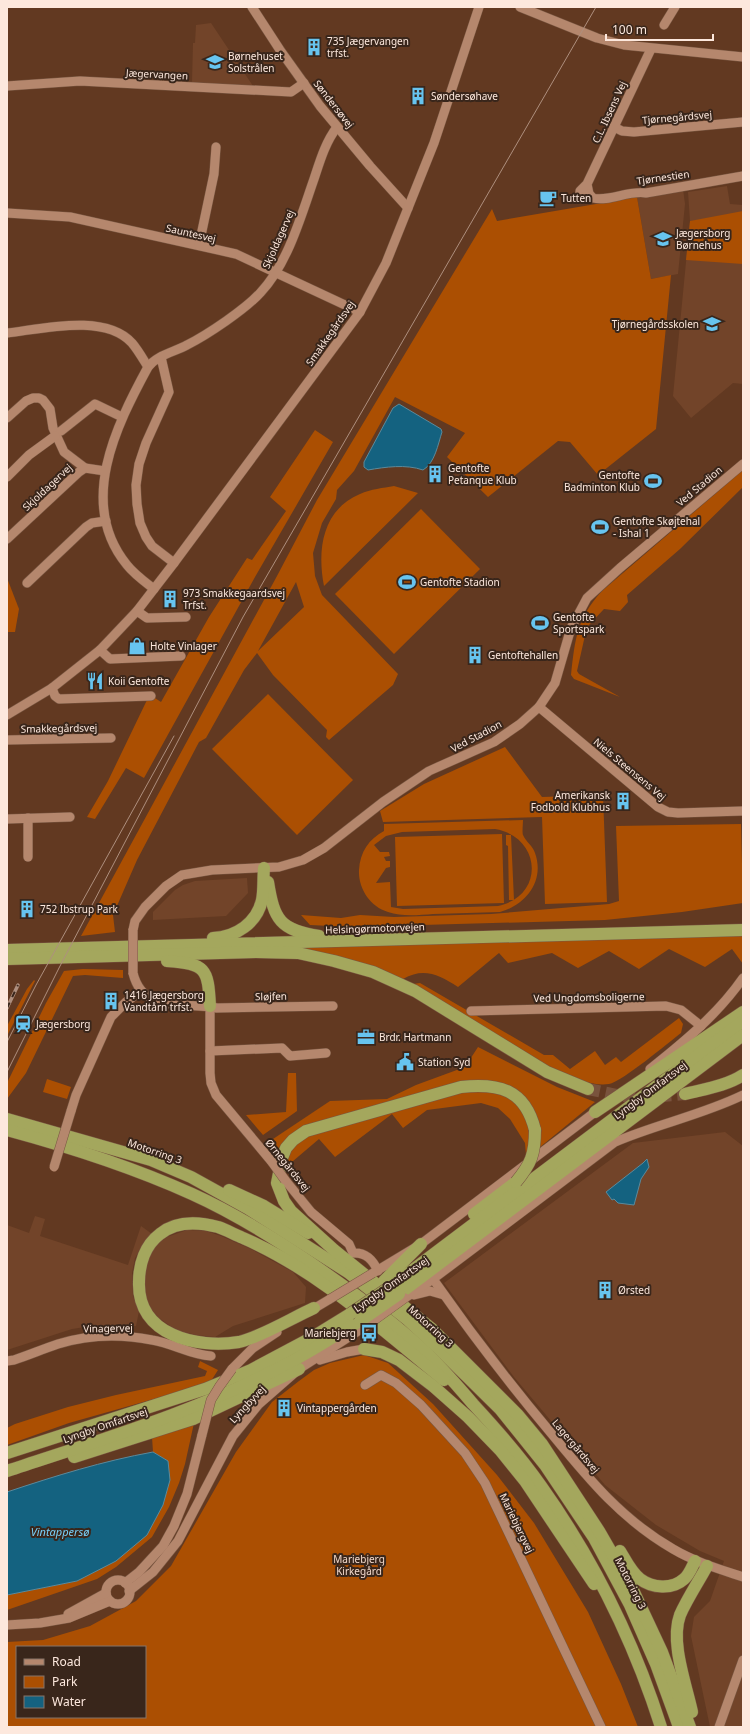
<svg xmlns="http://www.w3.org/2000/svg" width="750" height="1734" viewBox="0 0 750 1734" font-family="'Noto Sans',sans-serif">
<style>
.built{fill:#724429}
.green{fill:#ab4f02;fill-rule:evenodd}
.water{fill:#146280;stroke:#5a8a9c}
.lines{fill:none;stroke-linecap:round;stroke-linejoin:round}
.highway-tunnel{stroke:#79533d;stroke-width:12;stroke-dasharray:12 6;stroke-linecap:butt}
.minor-casing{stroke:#795742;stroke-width:10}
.highway-casing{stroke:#795742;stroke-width:13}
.minor{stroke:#b5876d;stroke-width:9}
.highway{stroke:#a4a75d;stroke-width:12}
.tram{stroke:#ae8f7e;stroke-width:1}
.rail-casing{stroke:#ae8f7e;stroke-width:3.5}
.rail{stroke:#39261b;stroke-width:2;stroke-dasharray:6;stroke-linecap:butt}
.minor-bridge-casing{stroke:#795742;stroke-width:10;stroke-linecap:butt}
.highway-bridge-casing{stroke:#795742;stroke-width:13;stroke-linecap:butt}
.minor-bridge{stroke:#b5876d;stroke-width:9}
.highway-bridge{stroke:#a4a75d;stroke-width:12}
.labels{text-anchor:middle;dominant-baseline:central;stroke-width:4;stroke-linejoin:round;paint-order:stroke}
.poi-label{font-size:10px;fill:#fde8dd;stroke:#39261b;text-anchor:start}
.street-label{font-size:10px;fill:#fde8dd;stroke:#39261b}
.park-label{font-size:10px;fill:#f3d9cb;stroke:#39261b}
.water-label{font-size:11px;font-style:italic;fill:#77d0f9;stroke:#39261b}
</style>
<rect width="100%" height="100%" fill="#623921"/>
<g class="built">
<polygon points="211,23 253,86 192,82 193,43 195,43 196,25"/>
<polygon points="727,186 730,204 743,205 743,384 733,383 691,418 673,396 690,221 688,192"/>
<polygon points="683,189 685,204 678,274 651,279 637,197"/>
<polygon points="247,878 248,893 226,916 153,920 153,912 175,890 183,885 195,881"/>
<polygon points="725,1132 743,1146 743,1727 710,1727 691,1636 694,1617 710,1601 724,1561 700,1551 656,1525 605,1485 514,1377 444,1283 633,1143"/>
<polygon points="35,1216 45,1219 40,1236 128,1265 141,1226 152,1234 143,1244 135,1258 132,1273 133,1296 139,1311 136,1326 91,1326 72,1329 7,1350 7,1225 29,1233"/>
<polygon points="187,1230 206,1231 221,1236 251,1249 293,1272 306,1287 305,1303 233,1326 215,1337 196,1335 180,1331 170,1326 159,1318 149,1307 144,1295 142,1282 149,1254 157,1244 167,1237"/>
</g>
<g class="green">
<path d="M 637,197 L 651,279 L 671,275 L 656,429 L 598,475 L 570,442 L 558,441 L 488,497 L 447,457 L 465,433 L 395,397 L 354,471 L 337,490 L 336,499 L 322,523 L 313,553 L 315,576 L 322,595 L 398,674 L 393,685 L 329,740 L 326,737 L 327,730 L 273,675 L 257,653 L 244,670 L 206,738 L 199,742 L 137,860 L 113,915 L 115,932 L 81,936 L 277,576 L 317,500 L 492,209 L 497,221 ZM 296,582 L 304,607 L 258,651 Z"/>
<polygon points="743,211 743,264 686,260 690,221"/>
<polygon points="315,430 333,442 255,577 144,778 126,768 95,819 87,817 108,781 147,700 155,698 161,702 209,617 247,558 252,560 286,511 270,497"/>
<path d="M 743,470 L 743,487 L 680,549 L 627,595 L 628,602 L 620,611 L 604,609 L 589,625 L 586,631 L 577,671 L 579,674 L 620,697 L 574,679 L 571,675 C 575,639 577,618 602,591 Z"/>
<path d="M 394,486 L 418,493 L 324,586 C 317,550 322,510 360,494 C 371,489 383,488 394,486 Z"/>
<polygon points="421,509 480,569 394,654 335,594"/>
<polygon points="7,578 19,609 15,632 7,632"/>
<polygon points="268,694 353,780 297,835 212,749"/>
<polygon points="505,747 542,797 603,795 607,902 545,904 542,817 383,822 380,811 424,784"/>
<path d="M 523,820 C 523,824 522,832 523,835 C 526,842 533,846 535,853 C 545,881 526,905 500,912 C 478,913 456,913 433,914 C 419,915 402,917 388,912 C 370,907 358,888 359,870 C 360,852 369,839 384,831 L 384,824 ZM 495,829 C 542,837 545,896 498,906 L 403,909 L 391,907 L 390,882 L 376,883 L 386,868 L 390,867 L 390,861 L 386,861 L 384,857 L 390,856 L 389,852 L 380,852 L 374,845 L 386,836 L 402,832 Z"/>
<polygon points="741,824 743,903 682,912 605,920 351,927 310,925 301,915 341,918 360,915 394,917 491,914 609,904 619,901 616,826"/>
<polygon points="502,834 504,903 397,906 395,837"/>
<polygon points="506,835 511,835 514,900 509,900 508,846 506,845"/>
<path d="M 743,935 L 743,964 L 732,949 L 705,967 L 669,949 L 639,969 L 609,951 L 578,968 L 552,953 L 508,963 L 499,953 L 458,987 C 439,975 424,967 403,979 L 286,947 Z"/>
<polygon points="83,969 123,970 123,978 85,975 73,976 26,1073 7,1099 7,1083 46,1003 64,971"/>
<polygon points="34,980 35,981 7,1036 7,1026 27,989"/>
<path d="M 420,983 L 544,1055 L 553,1055 L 570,1069 L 595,1051 L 605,1065 L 616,1057 L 621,1062 L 679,1018 L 683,1024 L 681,1033 C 669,1042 622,1082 609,1084 C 575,1089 521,1049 491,1032 C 465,1016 439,1000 413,984 Z"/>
<polygon points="478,1047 557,1087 595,1102 539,1148 535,1115 490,1082 331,1120 281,1146 278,1152 270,1141 330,1101 387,1099 416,1085 465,1067"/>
<polygon points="288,1073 296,1073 297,1111 263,1135 246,1115 286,1112"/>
<polygon points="47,1079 71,1087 67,1099 43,1092"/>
<path d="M 472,1090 C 481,1091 495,1090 504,1094 C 526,1104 537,1132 526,1155 L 525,1143 L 510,1119 L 498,1108 L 481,1103 L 427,1110 L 403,1128 L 392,1114 L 335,1157 L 319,1139 L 286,1167 L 282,1162 L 299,1139 L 338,1125 Z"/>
<path d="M 364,1355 L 388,1363 L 433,1404 L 497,1475 L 534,1523 L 588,1612 L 621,1684 L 638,1727 L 7,1727 L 7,1642 L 43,1640 L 90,1626 L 136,1601 L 171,1566 L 236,1452 L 272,1402 L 299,1381 L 314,1370 L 330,1363 ZM 17,1647 L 145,1647 L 145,1717 L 17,1717 Z"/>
<polygon points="200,1361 218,1370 211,1381 200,1386 69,1423 7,1445 7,1428 15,1424 68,1407 116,1395 205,1376 207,1371 198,1367"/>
<polygon points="194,1423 185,1464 179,1483 169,1507 152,1537 116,1567 97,1579 7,1610 7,1595 77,1581 168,1461 153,1452 152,1437"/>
</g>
<g class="water">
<path d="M 399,404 L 441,429 L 442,432 C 438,444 435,463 423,470 C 406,464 385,467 368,470 L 364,467 L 364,462 L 393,408 Z"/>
<polygon points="647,1159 649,1167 641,1179 634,1205 618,1203 614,1199 612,1200 606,1192 643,1163"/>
<path d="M 153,1452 L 168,1461 L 170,1480 L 163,1505 L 147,1535 L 116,1561 L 77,1581 L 7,1595 L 7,1492 C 55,1476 103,1461 153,1452 Z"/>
</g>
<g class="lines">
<polyline class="highway-tunnel" points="588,1089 622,1096 650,1097 685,1094"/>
<g class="minor-casing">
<g id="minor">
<polyline points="252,7 280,50 320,106 370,166 408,208"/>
<polyline points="520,7 597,38 624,45 743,57"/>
<polyline points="664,25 675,7"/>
<polyline points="7,86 80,81 291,92 304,83"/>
<polyline points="614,127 622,131 634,132 743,122"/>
<polyline points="587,184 580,191 580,195 584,198 587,197 589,194 587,184 651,49"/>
<path d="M 589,194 L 593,198 C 609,202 628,190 646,193 L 743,176"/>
<polyline points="7,213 70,217 236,254 360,312"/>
<polyline points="199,245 214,174 216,147"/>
<path d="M 7,333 C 42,329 105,313 132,343 C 138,350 143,359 148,367"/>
<polyline points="161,357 169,392 146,443 139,464 136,485 137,504 140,523 146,537 152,546 174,563"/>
<polyline points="7,418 26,401 33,398 39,398 43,400 50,409 53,428 64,452 85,468"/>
<polyline points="61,431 95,404 122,417"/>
<polyline points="7,477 29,455 55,436"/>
<polyline points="7,539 79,472 85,468 105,471"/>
<polyline points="27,583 86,527 92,523 106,521"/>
<path d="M 154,589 C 145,582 134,574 127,565 C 77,504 116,426 148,367 C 157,355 174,352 187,345 C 207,335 246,309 261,292 C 288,263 301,216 314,179 C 320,161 325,143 337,127"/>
<polyline points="137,611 147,618 186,617"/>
<polyline points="100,650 110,659 181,656"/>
<polyline points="52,688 55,696 59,699 151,696"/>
<polyline points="539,707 658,807 668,812 678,813 743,811"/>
<polyline points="7,715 52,688 100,650 137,611 174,563 360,312 386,263 434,143 479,7"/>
<polyline points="7,740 111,738"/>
<polyline points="28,818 28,857"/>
<polyline points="7,819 70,817"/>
<polyline points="133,930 135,921 145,907 166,886 182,875 212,870 279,867 303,860 324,848 383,802 429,771 494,742 520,724 539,707 555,683 571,628 587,598 620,568 743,464"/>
<path d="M 133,973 C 143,1015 186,1001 217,1008 L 333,1006"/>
<polyline points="210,1006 210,1073 211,1083 216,1095 272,1162"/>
<polyline points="471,1011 666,1006 681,1010 701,1026"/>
<polyline points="210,1051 282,1048 290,1056 326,1053"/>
<path d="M 650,1069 C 684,1042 718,1014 743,978"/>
<polyline points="71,1111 76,1095 111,1017 126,1002 141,991"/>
<path d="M 285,1180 L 311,1212 L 349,1244 L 353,1253 C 366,1252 373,1260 378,1271"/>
<polyline points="373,1273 421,1244 599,1109"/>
<path d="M 433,1279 C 470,1332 509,1383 551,1433 C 588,1478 621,1519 673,1549 C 695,1562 719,1569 743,1577"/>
<polyline points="414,1295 430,1291 444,1295"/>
<path d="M 405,1298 L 433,1279 L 615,1142 C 657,1124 702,1115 743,1095"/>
<polyline points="310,1311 330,1299"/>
<polyline points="320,1360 347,1352 364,1349"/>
<path d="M 7,1361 L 14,1360 C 29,1355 43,1349 58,1344 C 87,1335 121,1334 152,1340 C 172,1343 191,1355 211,1356"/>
<polyline points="232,1369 253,1348 277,1332"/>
<polyline points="365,1385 381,1375 396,1383 421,1405 465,1453 485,1483 601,1727"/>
<circle cx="118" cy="1592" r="12"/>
<polyline points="125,1583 139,1572 163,1546 174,1526 187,1494 202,1435"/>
<polyline points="129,1591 153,1572 178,1541 233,1436 259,1404 299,1369 366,1326"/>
<polyline points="68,1614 106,1593"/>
<polyline points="7,1625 40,1623 69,1618 110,1601"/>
<polyline points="719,1727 743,1660"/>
</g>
</g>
<g class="highway-casing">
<g id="highway">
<path d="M 268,882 C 274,920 280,930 319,936"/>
<path d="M 213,938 C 236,937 257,923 262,900 C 264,890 263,879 264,868"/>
<polyline points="7,950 743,930"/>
<polyline points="7,959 256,952 298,953 334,961 373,972 415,991 547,1072 588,1089"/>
<path d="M 167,961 C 206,964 208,968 210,1006"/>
<path d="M 685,1094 C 704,1089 726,1086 743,1075"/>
<polyline points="595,1112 743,1012"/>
<polyline points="7,1119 151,1160 191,1177 247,1208 349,1273 408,1320 437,1347 500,1409 545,1465 594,1538 630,1605 656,1664 679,1727"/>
<path d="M 7,1130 C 70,1147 132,1167 192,1194 C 232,1212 271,1236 308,1261 C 346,1287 385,1315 419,1346 C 439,1364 456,1384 473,1404 C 497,1430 521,1457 541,1486 C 593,1559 634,1642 661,1727"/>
<path d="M 535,1130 C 525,1089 499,1083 461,1087 L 306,1131 L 293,1140 L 286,1148 L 282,1158 L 277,1183 L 284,1201 L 291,1211 L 334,1250 L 432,1329 L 518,1415 L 542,1444 L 599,1531 L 633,1590 L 662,1652 L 690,1727"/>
<polyline points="229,1190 264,1206 308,1233"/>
<polyline points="474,1214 516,1182"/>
<polyline points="384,1281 421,1244"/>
<polyline points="390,1287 743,1021"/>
<polyline points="399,1294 743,1035"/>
<path d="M 314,1308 C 292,1318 261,1337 239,1342 C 197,1349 137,1335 139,1282 C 139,1264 145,1245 160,1234 C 176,1221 199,1222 218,1227 C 227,1230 235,1235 243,1238 C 319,1271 381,1329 444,1380"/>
<polyline points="364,1349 382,1352 399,1360 433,1386 468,1417 500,1450 525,1481 594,1584"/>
<polyline points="7,1453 205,1389 251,1370 311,1338 350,1314"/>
<polyline points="74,1457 193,1419 299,1369"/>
<path d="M 7,1471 C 103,1439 202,1410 292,1361 C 315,1349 337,1334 360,1321"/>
<path d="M 620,1551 C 626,1561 631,1572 640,1579 C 652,1588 672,1590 684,1579 C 689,1575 692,1567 695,1561"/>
<path d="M 692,1712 C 686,1684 670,1642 680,1615 C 687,1599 699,1581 707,1566"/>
</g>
</g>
<use href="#minor" class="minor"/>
<use href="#highway" class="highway"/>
<g class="tram">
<polyline points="7,1042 36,985 174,736"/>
<polyline points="7,1072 59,968 243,617 596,7"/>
</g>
<g class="rail-casing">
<polyline id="rail" points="7,1008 18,985"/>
</g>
<use href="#rail" class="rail"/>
<g class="minor-bridge-casing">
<g id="minor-bridge">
<polyline points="133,930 133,973"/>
<polyline points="272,1162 285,1180"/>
<polyline points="54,1167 71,1111"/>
<polyline points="330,1299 373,1273"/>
<polyline points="366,1326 405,1298"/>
<polyline points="202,1435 211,1400 219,1387 232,1369"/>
</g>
</g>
<g class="highway-bridge-casing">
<g id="highway-bridge">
<path d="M 516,1182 C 531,1164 535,1154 535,1130"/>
<polyline points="350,1314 390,1287"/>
<polyline points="360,1321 399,1294"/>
</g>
</g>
<use href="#minor-bridge" class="minor-bridge"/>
<use href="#highway-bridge" class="highway-bridge"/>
</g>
<defs>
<g id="building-bare" transform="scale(1.38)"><path d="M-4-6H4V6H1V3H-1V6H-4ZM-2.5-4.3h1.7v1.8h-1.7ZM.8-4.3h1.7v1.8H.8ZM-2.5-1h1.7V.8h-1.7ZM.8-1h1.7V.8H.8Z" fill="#67c4ef" stroke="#39261b" stroke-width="2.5" paint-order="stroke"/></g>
<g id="school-bare" transform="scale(1.38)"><path d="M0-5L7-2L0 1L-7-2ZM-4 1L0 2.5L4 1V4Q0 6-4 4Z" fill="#67c4ef" stroke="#39261b" stroke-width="2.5" paint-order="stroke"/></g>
<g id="cafe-bare" transform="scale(1.38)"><path d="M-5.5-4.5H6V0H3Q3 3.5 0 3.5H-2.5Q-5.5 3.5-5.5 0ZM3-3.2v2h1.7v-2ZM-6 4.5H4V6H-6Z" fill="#67c4ef" stroke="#39261b" stroke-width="2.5" paint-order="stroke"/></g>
<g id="stadium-bare" transform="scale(1.38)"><path d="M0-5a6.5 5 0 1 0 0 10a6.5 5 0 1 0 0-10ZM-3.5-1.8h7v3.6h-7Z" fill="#67c4ef" stroke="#39261b" stroke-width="2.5" paint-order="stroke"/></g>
<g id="shop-bare" transform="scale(1.38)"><path d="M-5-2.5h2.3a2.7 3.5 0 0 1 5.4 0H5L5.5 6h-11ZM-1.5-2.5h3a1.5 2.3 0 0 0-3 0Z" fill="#67c4ef" stroke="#39261b" stroke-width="2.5" paint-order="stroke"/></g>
<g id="restaurant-bare" transform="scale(1.38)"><path d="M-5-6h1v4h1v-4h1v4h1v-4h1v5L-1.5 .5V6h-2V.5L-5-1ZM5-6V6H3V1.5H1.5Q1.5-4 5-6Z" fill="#67c4ef" stroke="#39261b" stroke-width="2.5" paint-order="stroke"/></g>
<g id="station-bare" transform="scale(1.38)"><path d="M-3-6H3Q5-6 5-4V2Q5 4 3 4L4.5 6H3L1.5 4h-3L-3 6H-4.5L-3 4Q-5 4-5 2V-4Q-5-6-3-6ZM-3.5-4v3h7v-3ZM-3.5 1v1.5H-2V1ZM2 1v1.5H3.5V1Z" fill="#67c4ef" stroke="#39261b" stroke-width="2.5" paint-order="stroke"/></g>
<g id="office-bare" transform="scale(1.38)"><path d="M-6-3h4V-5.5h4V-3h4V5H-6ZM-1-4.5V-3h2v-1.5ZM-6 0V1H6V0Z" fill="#67c4ef" stroke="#39261b" stroke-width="2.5" paint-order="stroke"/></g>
<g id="civic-bare" transform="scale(1.38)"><path d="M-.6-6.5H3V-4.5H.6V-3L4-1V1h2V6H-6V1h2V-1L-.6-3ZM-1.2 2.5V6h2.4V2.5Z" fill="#67c4ef" stroke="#39261b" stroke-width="2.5" paint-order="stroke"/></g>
<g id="bus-bare" transform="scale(1.38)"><path d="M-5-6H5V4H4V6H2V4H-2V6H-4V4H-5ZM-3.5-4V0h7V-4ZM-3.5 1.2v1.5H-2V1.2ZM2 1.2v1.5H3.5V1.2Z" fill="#67c4ef" stroke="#39261b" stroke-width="2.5" paint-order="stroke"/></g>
</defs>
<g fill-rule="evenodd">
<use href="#building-bare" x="314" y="47"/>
<use href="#school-bare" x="215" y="62"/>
<use href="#building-bare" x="418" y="96"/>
<use href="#cafe-bare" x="548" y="198"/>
<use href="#school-bare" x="663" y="239"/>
<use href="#school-bare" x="712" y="324"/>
<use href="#building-bare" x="435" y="474"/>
<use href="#stadium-bare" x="653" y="481"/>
<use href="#stadium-bare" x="600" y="527"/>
<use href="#stadium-bare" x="407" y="582"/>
<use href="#building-bare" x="170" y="599"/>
<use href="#stadium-bare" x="540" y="623"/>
<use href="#shop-bare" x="137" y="646"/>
<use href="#building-bare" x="475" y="655"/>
<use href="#restaurant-bare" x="95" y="681"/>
<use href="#building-bare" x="623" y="801"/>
<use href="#building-bare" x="27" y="909"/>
<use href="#building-bare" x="111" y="1001"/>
<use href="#station-bare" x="23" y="1024"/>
<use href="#office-bare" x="366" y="1037"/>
<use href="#civic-bare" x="405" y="1062"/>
<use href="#building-bare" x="605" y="1290"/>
<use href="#bus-bare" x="369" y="1333"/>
<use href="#building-bare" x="284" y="1408"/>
</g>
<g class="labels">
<g class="poi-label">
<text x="327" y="41">735 Jægervangen<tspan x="327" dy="12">trfst.</tspan></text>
<text x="228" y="56">Børnehuset<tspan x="228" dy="12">Solstrålen</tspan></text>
<text x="431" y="96">Søndersøhave</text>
<text x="561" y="198">Tutten</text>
<text x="676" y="233">Jægersborg<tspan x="676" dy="12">Børnehus</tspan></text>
<text x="699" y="324" text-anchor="end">Tjørnegårdsskolen</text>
<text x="448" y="468">Gentofte<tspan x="448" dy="12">Petanque Klub</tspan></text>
<text x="640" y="475" text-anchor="end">Gentofte<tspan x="640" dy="12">Badminton Klub</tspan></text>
<text x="613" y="521">Gentofte Skøjtehal<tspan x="613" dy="12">- Ishal 1</tspan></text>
<text x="420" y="582">Gentofte Stadion</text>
<text x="183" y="593">973 Smakkegaardsvej<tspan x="183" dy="12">Trfst.</tspan></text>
<text x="553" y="617">Gentofte<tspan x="553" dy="12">Sportspark</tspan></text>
<text x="150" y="646">Holte Vinlager</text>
<text x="488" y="655">Gentoftehallen</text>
<text x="108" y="681">Koii Gentofte</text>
<text x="610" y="795" text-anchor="end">Amerikansk<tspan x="610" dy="12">Fodbold Klubhus</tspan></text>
<text x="40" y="909">752 Ibstrup Park</text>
<text x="124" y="995">1416 Jægersborg<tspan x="124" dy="12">Vandtårn trfst.</tspan></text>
<text x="36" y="1024">Jægersborg</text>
<text x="379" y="1037">Brdr. Hartmann</text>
<text x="418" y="1062">Station Syd</text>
<text x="618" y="1290">Ørsted</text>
<text x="356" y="1333" text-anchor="end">Mariebjerg</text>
<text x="297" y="1408">Vintappergården</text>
</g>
<g class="street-label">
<text transform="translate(157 74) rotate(3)">Jægervangen</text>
<text transform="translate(334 104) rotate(52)">Søndersøvej</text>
<text transform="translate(609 112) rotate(-65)">C.L. Ibsens Vej</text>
<text transform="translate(677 117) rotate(-5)">Tjørnegårdsvej</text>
<text transform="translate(663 177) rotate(-8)">Tjørnestien</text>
<text transform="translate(191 233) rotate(13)">Sauntesvej</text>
<text transform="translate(278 239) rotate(-66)">Skjoldagervej</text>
<text transform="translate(330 333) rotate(-55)">Smakkegårdsvej</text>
<text transform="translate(699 486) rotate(-40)">Ved Stadion</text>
<text transform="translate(47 487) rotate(-43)">Skjoldagervej</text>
<text transform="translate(59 728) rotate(-1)">Smakkegårdsvej</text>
<text transform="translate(476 736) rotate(-28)">Ved Stadion</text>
<text transform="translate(630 769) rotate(40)">Niels Steensens Vej</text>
<text transform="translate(375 928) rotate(-2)">Helsingørmotorvejen</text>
<text transform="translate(271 996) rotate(-1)">Sløjfen</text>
<text transform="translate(589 997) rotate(-1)">Ved Ungdomsboligerne</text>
<text transform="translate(650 1090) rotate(-37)">Lyngby Omfartsvej</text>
<text transform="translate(155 1151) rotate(19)">Motorring 3</text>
<text transform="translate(288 1165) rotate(51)">Ørnegårdsvej</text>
<text transform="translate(391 1284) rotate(-35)">Lyngby Omfartsvej</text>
<text transform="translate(431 1326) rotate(42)">Motorring 3</text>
<text transform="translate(108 1328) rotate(-1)">Vinagervej</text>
<text transform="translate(247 1404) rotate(-47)">Lyngbyvej</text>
<text transform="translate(105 1425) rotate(-19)">Lyngby Omfartsvej</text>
<text transform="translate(576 1446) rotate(50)">Lagergårdsvej</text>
<text transform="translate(517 1523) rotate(64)">Mariebjergvej</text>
<text transform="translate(631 1583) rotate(63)">Motorring 3</text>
</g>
<g class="park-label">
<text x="359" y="1559">Mariebjerg<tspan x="359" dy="12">Kirkegård</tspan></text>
</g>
<g class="water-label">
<text x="60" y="1531">Vintappersø</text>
</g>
</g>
<rect width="750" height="1734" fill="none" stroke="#fde8dd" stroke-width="16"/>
<rect x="16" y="1646" width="130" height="72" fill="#39261b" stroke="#877469"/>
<rect x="24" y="1659" width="20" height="6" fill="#b5876d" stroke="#877469"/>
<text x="52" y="1666" font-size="12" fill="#fde8dd">Road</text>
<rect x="24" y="1676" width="20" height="12" fill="#ab4f02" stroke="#877469"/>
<text x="52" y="1686" font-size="12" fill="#fde8dd">Park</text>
<rect x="24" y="1696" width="20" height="12" fill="#146280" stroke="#877469"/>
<text x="52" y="1706" font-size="12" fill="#fde8dd">Water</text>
<path d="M606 34v6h107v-6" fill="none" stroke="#fde8dd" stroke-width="2"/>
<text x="612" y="34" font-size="12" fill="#fde8dd" stroke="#39261b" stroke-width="3" paint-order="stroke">100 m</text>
</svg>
